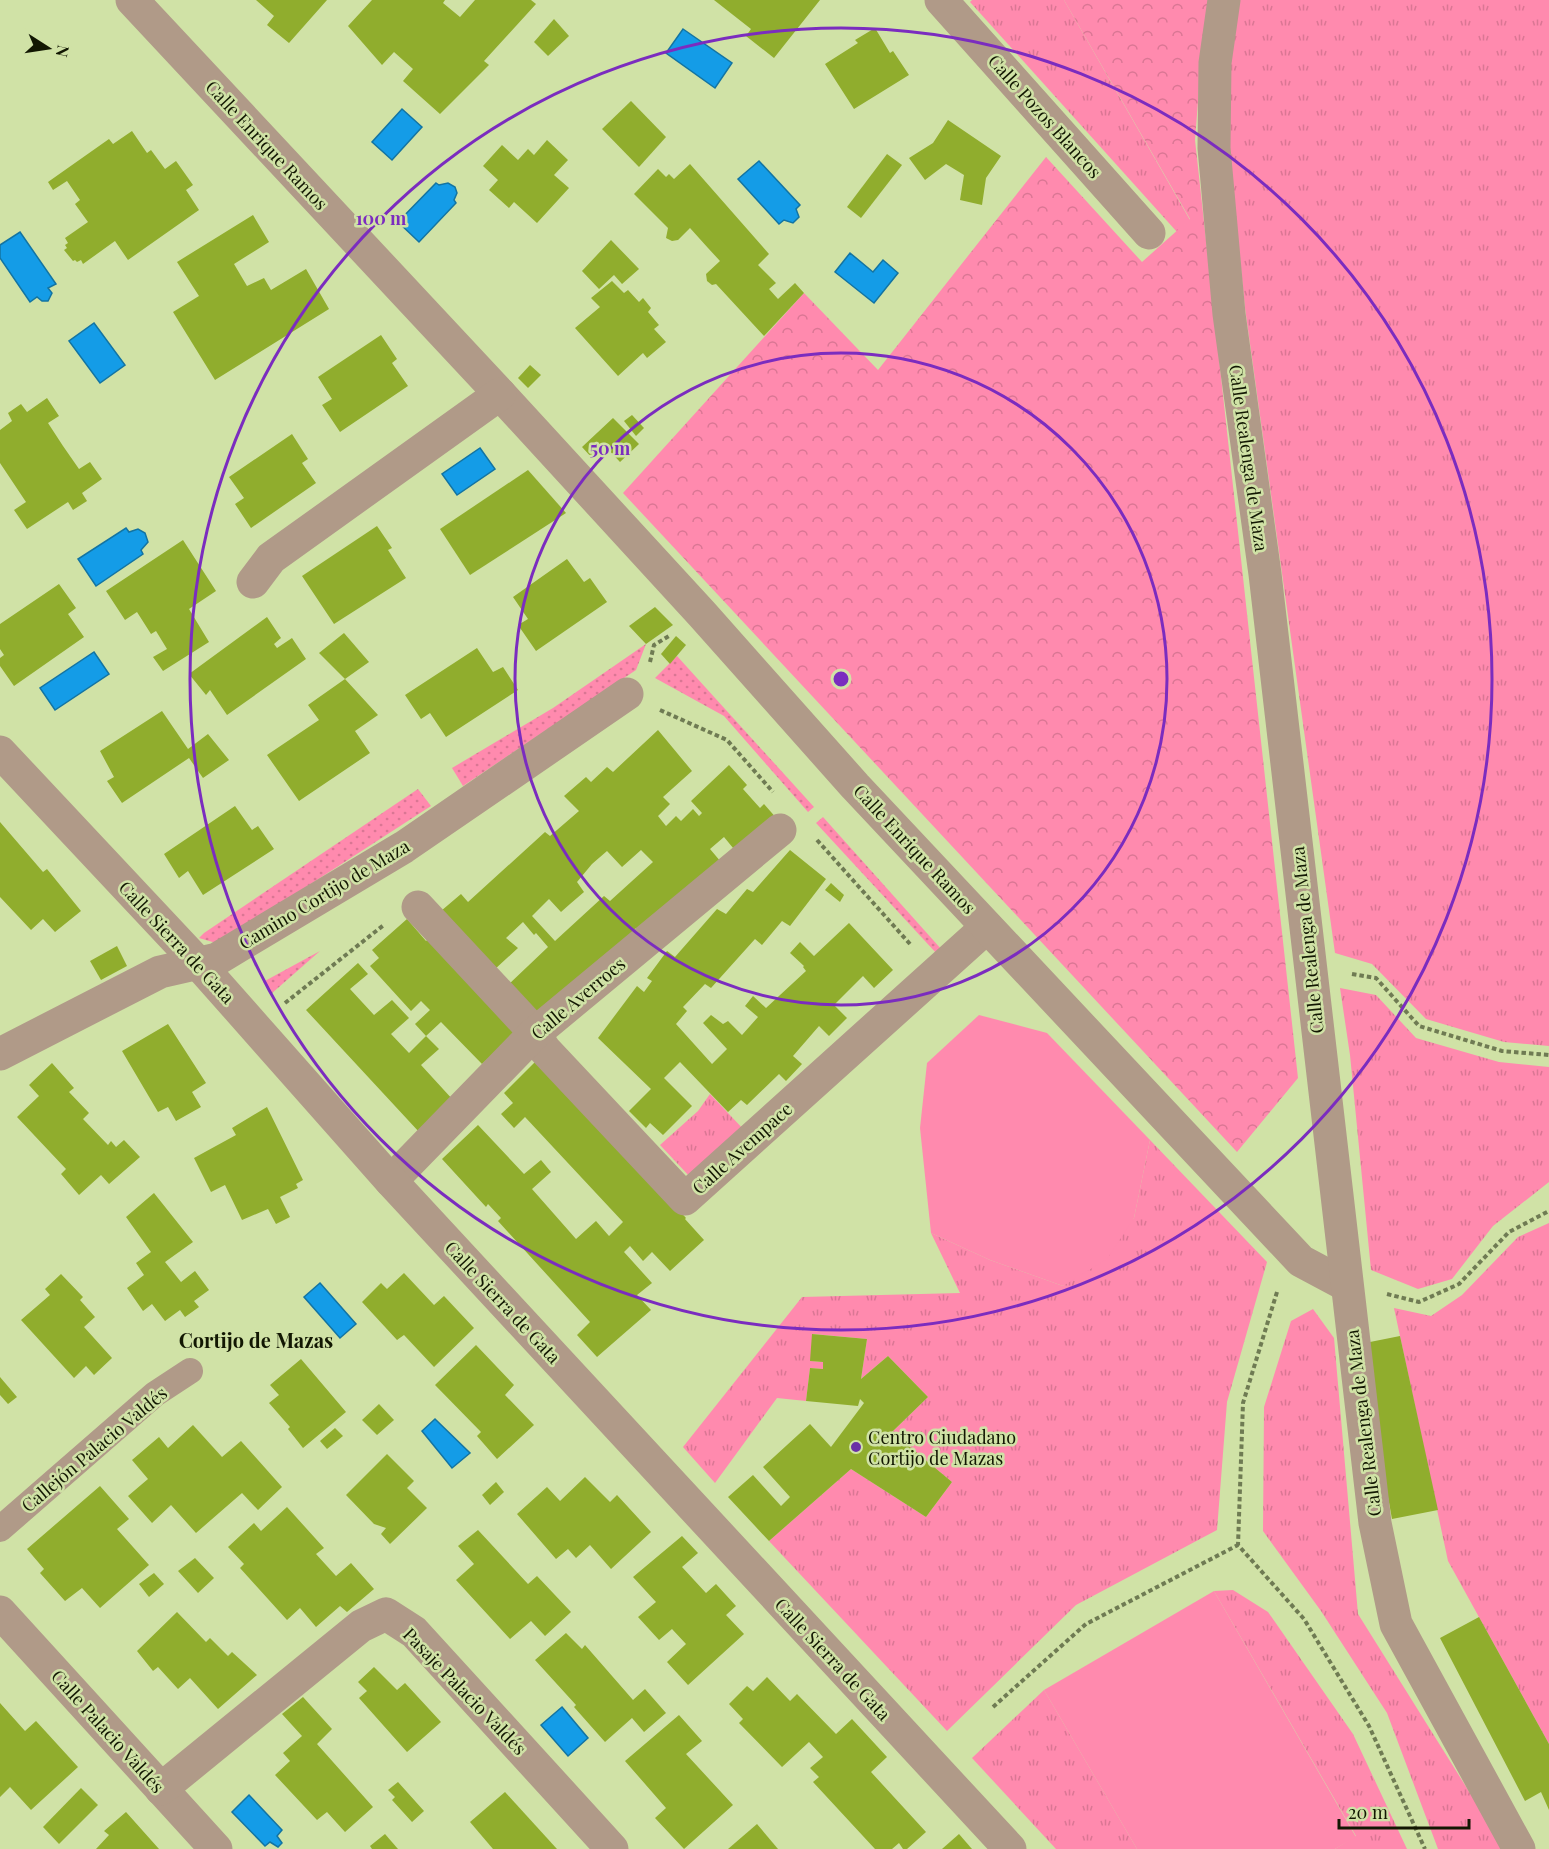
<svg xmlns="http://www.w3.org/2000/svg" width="1549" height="1849" viewBox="0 0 1549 1849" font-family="'Playfair Display',serif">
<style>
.grass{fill:url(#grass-tufts)}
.forest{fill:url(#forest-crowns)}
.park{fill:#ff8aae}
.garden{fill:url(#garden-dots)}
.water{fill:#149ce7;stroke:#1374a2;stroke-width:1.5}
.building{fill:#90ad2d;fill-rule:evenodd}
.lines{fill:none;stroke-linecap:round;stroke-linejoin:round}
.path{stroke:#6f7b53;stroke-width:4;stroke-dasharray:4.5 3;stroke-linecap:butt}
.service{stroke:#b09a88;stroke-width:26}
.pedestrian{stroke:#b09a88;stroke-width:33}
.minor{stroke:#b09a88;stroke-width:33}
.ring{fill:none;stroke:#7b2cbf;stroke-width:3}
.poi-dot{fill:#6a30a6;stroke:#d0e2a6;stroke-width:2}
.labels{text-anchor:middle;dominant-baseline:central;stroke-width:5;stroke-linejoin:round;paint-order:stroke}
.street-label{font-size:18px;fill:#121702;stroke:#d0e2a6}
.poi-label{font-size:18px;fill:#121702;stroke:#d0e2a6;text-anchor:start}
.neighbourhood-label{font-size:20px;font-weight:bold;fill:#121702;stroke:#d0e2a6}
.centre{fill:#7b2cbf;stroke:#d0e2a6;stroke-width:3}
.ring-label{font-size:18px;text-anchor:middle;font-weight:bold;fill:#7b2cbf;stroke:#d0e2a6;stroke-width:5;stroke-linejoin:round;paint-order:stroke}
</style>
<defs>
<pattern id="grass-tufts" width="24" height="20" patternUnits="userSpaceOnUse" patternTransform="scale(1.5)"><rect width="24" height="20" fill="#ff8aae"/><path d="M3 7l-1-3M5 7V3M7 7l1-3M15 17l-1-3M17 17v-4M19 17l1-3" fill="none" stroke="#da7694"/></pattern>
<pattern id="forest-crowns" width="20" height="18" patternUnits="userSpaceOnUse" patternTransform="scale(1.5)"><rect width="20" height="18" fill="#ff8aae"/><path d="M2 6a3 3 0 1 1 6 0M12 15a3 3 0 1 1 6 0" fill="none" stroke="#da7694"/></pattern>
<pattern id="garden-dots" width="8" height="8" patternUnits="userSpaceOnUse" patternTransform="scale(1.5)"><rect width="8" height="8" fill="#ff8aae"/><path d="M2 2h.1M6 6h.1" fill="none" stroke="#da7694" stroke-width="1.8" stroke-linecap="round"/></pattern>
</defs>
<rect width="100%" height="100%" fill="#d0e2a6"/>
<g class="grass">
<polygon points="972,0 1064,0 1190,220 1177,232 970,2"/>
<polygon points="1240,0 1549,0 1549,1046 1504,1042 1426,1019 1372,964 1335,953 1245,308 1228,141 1230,35"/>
<polygon points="1340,988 1376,995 1416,1038 1499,1062 1549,1067 1549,1182 1493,1226 1452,1279 1418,1289 1371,1270 1350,1055"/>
<polygon points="710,1094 746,1132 691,1178 660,1145 698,1111"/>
<polygon points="1150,1140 1267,1262 1227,1402 1217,1530 1076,1605 947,1731 769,1541 851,1469 926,1517 952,1482 892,1432 928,1397 888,1356 861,1379 867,1339 813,1334 811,1361 823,1362 823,1369 810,1368 806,1401 777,1398 715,1483 683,1447 802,1297 960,1293 931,1233 990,1260 1063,1286 1134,1218"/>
<polygon points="1549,1223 1549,1744 1448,1561 1394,1308 1431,1316 1462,1295 1518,1237"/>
<polygon points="1313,1309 1334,1338 1358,1614 1505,1849 1438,1849 1387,1713 1321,1611 1263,1531 1264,1407 1291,1321"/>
<polygon points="1233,1590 1268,1612 1353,1734 1407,1849 1335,1849 1356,1836 1214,1591"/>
<polygon points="1044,1690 1137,1849 1056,1849 972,1758"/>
</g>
<polygon class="forest" points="1064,0 1211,0 1201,63 1195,140 1298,1078 1237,1152 623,493 804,293 878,370 1046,157 1142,262 1190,219"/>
<g class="park">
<polygon points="979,1015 1047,1033 1150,1140 1134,1218 1107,1259 1063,1286 990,1260 931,1233 920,1128 927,1063"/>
<polygon points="1214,1591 1356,1837 1335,1849 1137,1849 1044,1690"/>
</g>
<g class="garden">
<polygon points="646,644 636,670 463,786 452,768 553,708"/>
<polygon points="677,656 814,807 808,812 724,716 655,678"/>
<polygon points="418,789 431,806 229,937 216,943 199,938 204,933"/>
<polygon points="823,817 942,950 937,954 816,823"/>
<polygon points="320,951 271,994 263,982"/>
</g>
<g class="water">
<polygon points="683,29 732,63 715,88 666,53"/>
<polygon points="402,109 422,127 392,160 372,142"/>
<polygon points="759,161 800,205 796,209 799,217 793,223 784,220 779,224 738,179"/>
<polygon points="436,183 439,185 448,183 455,187 457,193 454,200 456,203 419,242 398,222"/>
<polygon points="20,232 56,284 48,288 52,293 48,301 42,301 37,297 30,302 0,258 0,245"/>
<polygon points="850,253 873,272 883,260 898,273 874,303 835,272"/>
<polygon points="94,323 125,365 100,383 69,341"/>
<polygon points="480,448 495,469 457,495 442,474"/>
<polygon points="126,528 129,532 138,529 145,533 148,542 141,550 143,554 96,586 78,559"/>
<polygon points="94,652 109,674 55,710 40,688"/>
<polygon points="320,1283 356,1324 340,1338 304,1297"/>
<polygon points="435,1419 470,1453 452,1468 422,1431"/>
<polygon points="562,1707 588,1738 568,1756 541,1725"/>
<polygon points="249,1795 282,1830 277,1836 282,1843 278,1847 270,1842 265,1846 232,1812"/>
</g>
<g class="building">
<polygon points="256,0 327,0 289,43 267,25 274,16"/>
<polygon points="372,0 445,0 443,3 460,17 475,0 531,0 536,4 484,61 489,65 440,114 403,81 413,69 394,52 382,65 348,26"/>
<polygon points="714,0 820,0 774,58 746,36 751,29"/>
<polygon points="554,19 569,36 548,56 534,42"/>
<polygon points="875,28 890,53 893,51 909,75 854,109 825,64 858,43 855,40"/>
<polygon points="631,101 666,137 639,167 602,129"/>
<polygon points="948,120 1001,156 986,178 982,205 960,200 964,175 946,164 925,180 909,158 933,143"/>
<polygon points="132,131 147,153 151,150 165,169 176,161 193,185 186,190 199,210 128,260 115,241 83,264 81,260 77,262 75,260 73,261 64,250 67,248 65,245 68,243 65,238 88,222 75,204 80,200 67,181 53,190 48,182 109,139 113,144"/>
<polygon points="547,140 568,160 554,175 569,188 537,223 514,202 509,208 489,190 498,180 483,166 502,145 518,160 528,149 534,155"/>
<polygon points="887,154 902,165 861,218 847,207"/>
<polygon points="690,164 769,254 758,265 776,283 769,289 778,299 795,283 804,293 764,336 716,284 712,285 707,281 706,274 720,261 708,248 690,228 678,240 672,241 666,238 668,228 634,194 658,169 666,177 669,174 674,179"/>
<polygon points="253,215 269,242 234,264 247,286 264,278 271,290 306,269 329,309 215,380 173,312 199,296 177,262"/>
<polygon points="611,240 639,269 622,284 614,275 599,289 582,271"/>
<polygon points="612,281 624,293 628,290 639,302 643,298 651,308 648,312 659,325 654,329 666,342 647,358 643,353 618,376 575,328 600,307 591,298"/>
<polygon points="381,335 397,359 392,363 408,386 340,432 322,405 332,399 318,377"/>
<polygon points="530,365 541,375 528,388 518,378"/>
<polygon points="47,398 59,416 48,423 63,446 79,469 90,462 102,479 82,493 87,501 73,510 68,502 27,529 14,510 26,502 0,463 0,430 12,421 8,413 21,404 27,412"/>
<polygon points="632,415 644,428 636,436 624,421"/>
<polygon points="613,418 639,444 620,462 606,447 593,459 582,447"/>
<polygon points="292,434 308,459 302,463 316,483 251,528 235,504 244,498 229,477"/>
<polygon points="528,470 566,513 470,575 440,529"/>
<polygon points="377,526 392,548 388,550 406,578 334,624 302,576"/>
<polygon points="183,540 216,591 189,609 209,642 163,671 153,657 167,649 156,631 151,634 137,612 125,620 106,591"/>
<polygon points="567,559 584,582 590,578 607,602 536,651 518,625 528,619 513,597"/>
<polygon points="59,584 76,608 68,614 84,637 14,686 0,666 0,658 4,655 0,649 0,624"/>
<polygon points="655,607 673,625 646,644 629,626"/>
<polygon points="267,617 281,638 274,644 277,648 292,638 306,659 227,715 210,690 206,695 189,674"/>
<polygon points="344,633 369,662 345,679 319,653"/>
<polygon points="676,636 686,645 670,664 661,654"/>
<polygon points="477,648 493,672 503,667 518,690 446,737 430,713 421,719 405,695"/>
<polygon points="345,679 378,715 355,731 370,753 299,801 267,755 319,720 308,705"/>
<polygon points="162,711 188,749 208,734 229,760 203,778 189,758 122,803 107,781 114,777 100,751"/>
<path d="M 658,730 L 692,771 L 663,797 L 670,804 L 658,816 L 666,826 L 676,816 L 681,821 L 693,809 L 699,816 L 702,813 L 691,801 L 729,765 L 747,785 L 743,789 L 760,808 L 764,804 L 778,820 L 738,854 L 724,837 L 710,849 L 721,862 L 641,934 L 636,928 L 571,991 L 538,1019 L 508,985 L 548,947 L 536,933 L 534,935 L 523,922 L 506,938 L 518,948 L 494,970 L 441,911 L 461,894 L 468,902 L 545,832 L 550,836 L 579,811 L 564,796 L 586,777 L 591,782 L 607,767 L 613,772 ZM 641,850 L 653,862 L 610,901 L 604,896 L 555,941 L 532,916 L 549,899 L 561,912 L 570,904 L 584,892 L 577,882 L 592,864 L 607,851 L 622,867 Z"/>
<polygon points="235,806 252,830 258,826 274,849 203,895 188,871 179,878 164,854"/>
<polygon points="0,822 43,872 47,869 81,911 55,932 43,919 31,930 0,897"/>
<polygon points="790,850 826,879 790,926 782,921 762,945 755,939 711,988 705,984 683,1007 687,1011 676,1024 712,1064 727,1049 703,1023 711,1015 723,1024 728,1021 742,1035 758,1017 745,1006 753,996 766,1008 806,971 803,967 804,966 790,953 800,942 814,956 849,923 893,970 874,988 863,976 834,1005 847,1018 829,1036 819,1026 793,1056 802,1064 786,1081 779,1074 747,1105 741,1100 728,1112 680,1062 664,1078 692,1106 663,1135 650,1123 646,1128 629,1111 651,1089 598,1038 637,986 644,992 652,981 647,978 667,951 675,957 717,909 726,914 747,889 753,892"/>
<polygon points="831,883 844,895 840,902 825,890"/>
<polygon points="407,919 426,941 430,938 517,1032 482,1064 441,1022 426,1036 439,1049 421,1065 454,1101 420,1133 306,1010 358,963 368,974 350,989 374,1015 392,1000 409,1018 391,1034 409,1053 426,1036 415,1024 430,1010 421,1001 411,1011 370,966 379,958 372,950"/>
<polygon points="117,946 127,966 101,980 90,961"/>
<polygon points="168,1024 206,1083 192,1092 201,1107 176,1121 168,1107 158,1112 122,1051"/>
<polygon points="539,1058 677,1208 686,1218 685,1219 704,1240 670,1271 652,1252 643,1261 630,1246 624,1252 652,1283 637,1295 651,1310 597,1357 577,1335 590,1322 498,1221 501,1218 488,1204 486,1207 442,1159 478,1125 524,1174 541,1160 551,1172 532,1189 576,1239 596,1221 609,1236 623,1222 525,1117 514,1128 501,1114 513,1103 504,1093"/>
<polygon points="52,1063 74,1088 69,1092 89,1113 83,1119 108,1145 111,1141 116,1147 124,1140 140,1157 109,1184 101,1175 79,1195 61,1174 66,1169 17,1117 39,1096 29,1085"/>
<polygon points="267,1107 303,1180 296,1184 298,1188 280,1197 290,1217 276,1224 268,1209 242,1220 225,1185 211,1192 194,1158 236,1135 232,1128"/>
<polygon points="154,1193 193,1242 165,1262 181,1282 195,1271 209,1290 194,1301 199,1307 185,1317 180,1310 165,1321 152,1304 143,1311 127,1288 144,1275 136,1263 151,1252 126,1217"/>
<polygon points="404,1273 434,1305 444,1296 474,1328 434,1367 404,1335 397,1340 362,1302 381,1283 387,1289"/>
<polygon points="61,1274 83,1297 80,1300 95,1317 84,1327 112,1358 94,1375 86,1366 74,1378 21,1320 50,1295 45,1289"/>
<polygon points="812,1334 867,1339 861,1379 888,1356 928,1397 892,1432 952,1482 926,1517 851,1469 769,1541 728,1497 753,1475 781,1506 790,1497 763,1467 810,1424 831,1447 864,1403 860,1399 858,1406 806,1401 810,1368 823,1369 823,1362 810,1361"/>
<polygon points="1400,1336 1438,1510 1392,1519 1379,1448 1370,1342"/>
<polygon points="476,1345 514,1385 505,1395 534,1425 497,1459 477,1436 481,1432 435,1385"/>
<polygon points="301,1359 346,1412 303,1448 288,1429 290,1427 269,1403 279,1395 270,1385"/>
<polygon points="0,1377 17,1397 8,1404 0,1395"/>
<polygon points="379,1404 394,1420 377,1435 362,1420"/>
<polygon points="193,1425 222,1457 241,1441 282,1487 258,1510 242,1493 196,1533 171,1505 152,1523 128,1496 148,1479 132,1460 159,1437 168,1448"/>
<polygon points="335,1428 343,1436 327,1449 320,1441"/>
<polygon points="387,1454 414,1481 407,1488 427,1508 390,1544 381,1534 386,1528 374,1524 346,1495"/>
<polygon points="585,1477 610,1502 617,1495 651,1532 611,1569 590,1545 576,1558 568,1549 556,1559 517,1514 547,1487 560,1501"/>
<polygon points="496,1482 504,1492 490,1505 482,1495"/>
<polygon points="100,1486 129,1519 117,1529 149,1565 100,1608 82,1588 65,1601 40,1573 44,1569 27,1549"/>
<polygon points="287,1507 324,1548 316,1554 336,1576 351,1563 374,1589 347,1612 340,1606 316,1627 300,1608 287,1620 240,1568 244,1564 228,1547 254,1523 261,1531"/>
<polygon points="478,1530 528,1584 537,1576 571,1612 545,1636 531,1621 510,1639 456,1580 474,1564 458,1546"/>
<polygon points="682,1536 698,1553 682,1567 706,1593 716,1584 736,1606 726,1615 744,1634 688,1685 667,1662 686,1644 672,1629 659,1640 638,1617 656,1602 633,1577"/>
<polygon points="195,1558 214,1578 198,1593 178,1571"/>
<polygon points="154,1573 164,1584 149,1597 139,1584"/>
<polygon points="177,1612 206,1642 210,1638 228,1656 232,1652 257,1675 218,1709 190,1678 178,1689 158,1667 153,1671 137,1651"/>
<polygon points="1479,1617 1549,1744 1549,1810 1541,1792 1525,1801 1440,1638"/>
<polygon points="566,1633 582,1649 585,1645 633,1700 645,1689 666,1713 644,1732 632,1718 605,1742 574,1707 576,1705 535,1660"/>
<polygon points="374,1667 397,1690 405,1683 441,1722 407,1752 359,1698 367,1691 358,1682"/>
<polygon points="767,1677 790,1701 797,1694 836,1734 852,1719 887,1757 871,1772 926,1832 907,1849 903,1849 899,1843 892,1849 875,1849 813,1782 819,1777 810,1768 823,1757 809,1742 782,1767 739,1723 743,1719 729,1704 747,1686 753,1691"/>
<polygon points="303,1697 332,1729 317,1744 373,1807 345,1832 327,1812 317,1820 275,1775 290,1761 283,1753 302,1736 282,1714"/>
<polygon points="0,1703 25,1731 36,1721 78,1767 31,1810 10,1787 0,1797"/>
<polygon points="679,1715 702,1741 686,1754 733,1805 684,1849 655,1818 666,1808 625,1761"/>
<polygon points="398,1782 424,1811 412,1822 392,1800 395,1797 388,1790"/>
<polygon points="81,1788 98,1805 59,1844 43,1827"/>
<polygon points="505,1792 557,1849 493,1849 470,1822"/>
<polygon points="126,1812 159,1849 96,1849 109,1835 104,1831"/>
<polygon points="757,1824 778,1849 728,1849"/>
<polygon points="385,1834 398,1849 372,1849 370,1846"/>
<polygon points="959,1834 972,1849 942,1849"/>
</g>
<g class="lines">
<g class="path">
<polyline points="650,662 654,645 669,636"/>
<polyline points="660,710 727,740 773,792"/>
<polyline points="817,840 910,944"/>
<polyline points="1352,974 1376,978 1419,1026 1502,1051 1549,1055"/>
<polyline points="285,1003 385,924"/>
<polyline points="1277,1292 1243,1403 1238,1545 1304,1619 1369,1726 1425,1849"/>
<polyline points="1387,1294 1419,1302 1459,1284 1509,1232 1549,1211"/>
<polyline points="993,1707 1086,1624 1238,1545"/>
</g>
<polyline class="service" points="0,1529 155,1394 190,1371"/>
<g class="pedestrian">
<polyline points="418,907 528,1025 545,1050 685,1199 987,927"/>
<polyline points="391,1181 534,1034 780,830"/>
</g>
<g class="minor">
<polyline points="132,0 500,394 702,614 855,786 1301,1261 1346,1285"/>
<polyline points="941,0 1149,233"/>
<polyline points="1224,0 1215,63 1214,148 1229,314 1265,574 1375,1523 1396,1624 1519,1849"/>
<polyline points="253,582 271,558 500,394"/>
<polyline points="0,752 198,963 391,1181 1010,1849"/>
<polyline points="0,1054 160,972 217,959 404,847 627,694"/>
<polyline points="0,1612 216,1849"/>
<polyline points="161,1789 361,1626 386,1614 414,1632 612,1849"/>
</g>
</g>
<g class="ring">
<circle cx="841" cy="679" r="326"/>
<circle cx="841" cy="679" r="651"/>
</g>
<circle class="poi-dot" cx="856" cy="1447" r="6"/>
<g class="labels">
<g class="street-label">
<text transform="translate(1045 116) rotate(48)">Calle Pozos Blancos</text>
<text transform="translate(267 145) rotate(47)">Calle Enrique Ramos</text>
<text transform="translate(1249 458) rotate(82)">Calle Realenga de Maza</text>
<text transform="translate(915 849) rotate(47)">Calle Enrique Ramos</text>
<text transform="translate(324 894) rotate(-31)">Camino Cortijo de Maza</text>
<text transform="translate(1307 940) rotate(-96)">Calle Realenga de Maza</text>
<text transform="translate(177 942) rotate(47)">Calle Sierra de Gata</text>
<text transform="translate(578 998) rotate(-40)">Calle Averroes</text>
<text transform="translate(742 1148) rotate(-42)">Calle Avempace</text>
<text transform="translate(503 1302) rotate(47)">Calle Sierra de Gata</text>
<text transform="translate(1363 1423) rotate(-97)">Calle Realenga de Maza</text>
<text transform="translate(94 1449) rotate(-40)">Callejón Palacio Valdés</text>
<text transform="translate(833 1659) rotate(47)">Calle Sierra de Gata</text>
<text transform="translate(465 1691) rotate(46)">Pasaje Palacio Valdés</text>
<text transform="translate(108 1731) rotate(48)">Calle Palacio Valdés</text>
</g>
<g class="poi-label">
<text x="868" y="1437">Centro Ciudadano<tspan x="868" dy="21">Cortijo de Mazas</tspan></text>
</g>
<g class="neighbourhood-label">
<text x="256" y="1339">Cortijo de Mazas</text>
</g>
</g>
<circle cx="841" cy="679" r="9" class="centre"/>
<g class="ring-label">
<text x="381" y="225">100 m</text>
<text x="610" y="455">50 m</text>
</g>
<g transform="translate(48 48) rotate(102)" stroke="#d0e2a6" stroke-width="4.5" paint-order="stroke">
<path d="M0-4.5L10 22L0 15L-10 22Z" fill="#121702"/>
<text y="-9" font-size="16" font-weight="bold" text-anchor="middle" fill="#121702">N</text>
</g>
<path d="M1339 1819v9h130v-9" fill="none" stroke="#121702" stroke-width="3"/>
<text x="1348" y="1819" font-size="18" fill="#121702" stroke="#d0e2a6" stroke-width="4.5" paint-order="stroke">20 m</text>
</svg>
